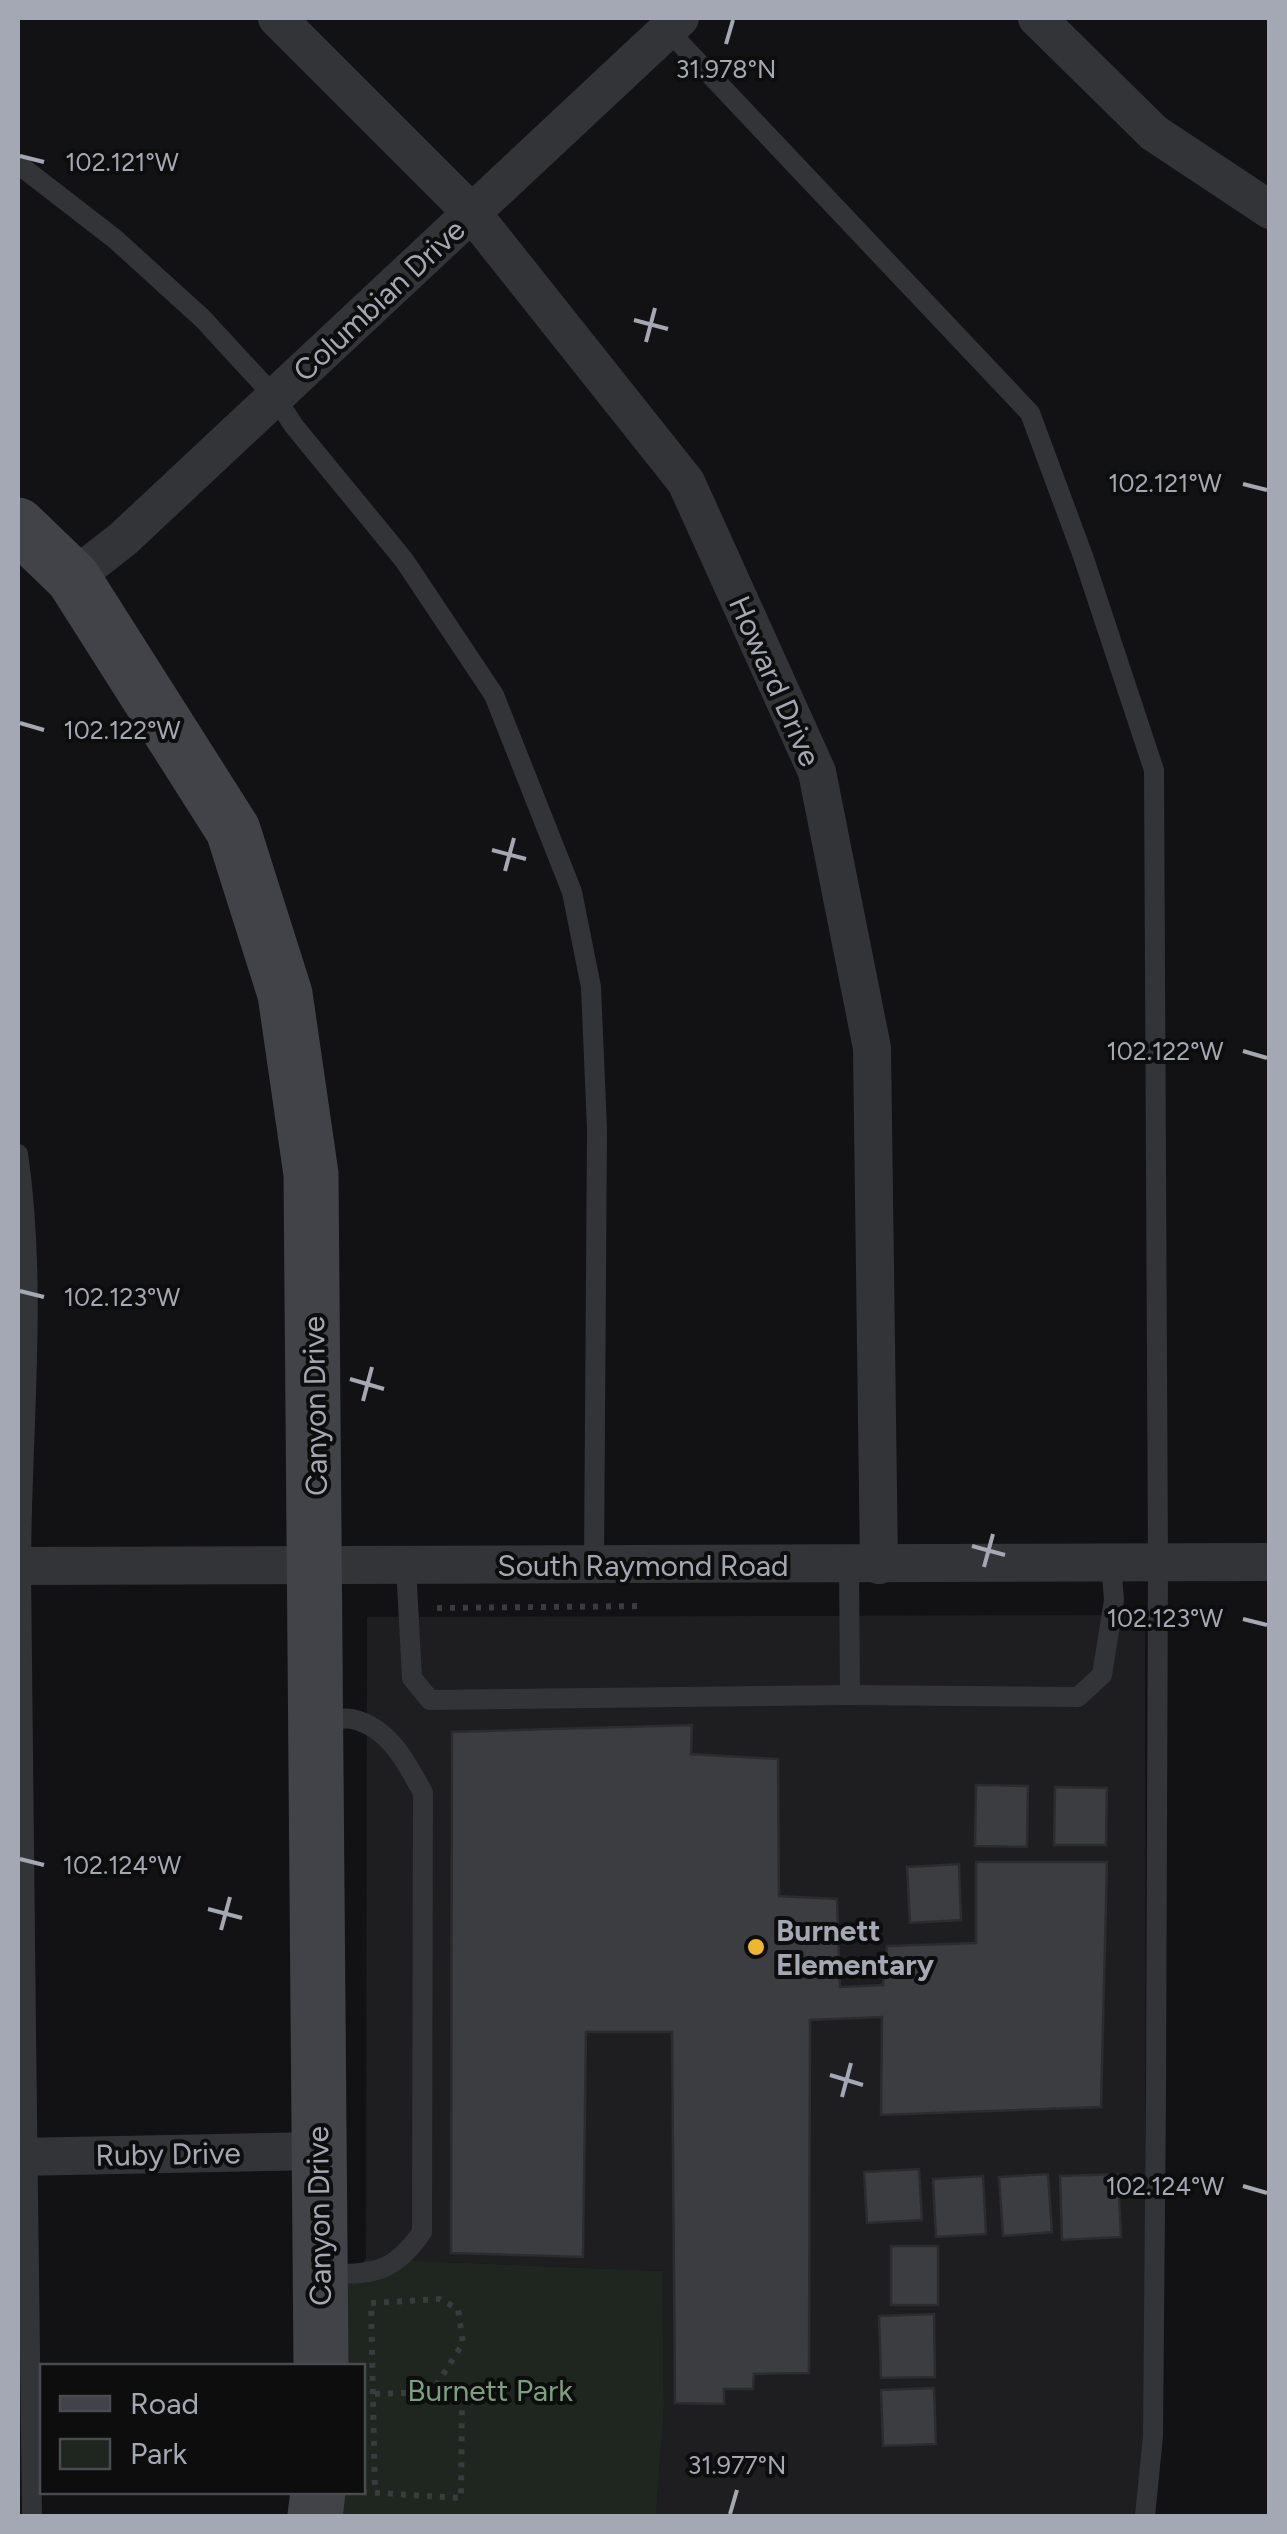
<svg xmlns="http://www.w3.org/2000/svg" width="1287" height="2534" viewBox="0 0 1287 2534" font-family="Figtree,sans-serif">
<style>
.built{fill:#1e1e20}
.green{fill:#1e261f}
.building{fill:#3c3d41;stroke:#2c2c2f;stroke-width:2.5}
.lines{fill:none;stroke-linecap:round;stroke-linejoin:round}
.path{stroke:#393b3f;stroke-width:6;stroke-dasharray:5 8;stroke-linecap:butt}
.lane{stroke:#333438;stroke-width:20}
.street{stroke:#333438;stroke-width:38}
.secondary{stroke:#414348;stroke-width:55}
.ticks{fill:none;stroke:#a4a8b4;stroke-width:4}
.poi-dot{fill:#eeb730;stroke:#0d0d0e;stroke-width:4}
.labels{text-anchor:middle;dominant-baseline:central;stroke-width:8;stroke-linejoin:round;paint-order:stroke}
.street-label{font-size:30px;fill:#a4a8b4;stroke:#0d0d0e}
.poi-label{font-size:30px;font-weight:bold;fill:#a4a8b4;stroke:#0d0d0e;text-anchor:start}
.park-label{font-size:30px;fill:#7b9f7f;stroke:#0d0d0e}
.ticks-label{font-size:25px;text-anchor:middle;fill:#a4a8b4;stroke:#0d0d0e;stroke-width:8;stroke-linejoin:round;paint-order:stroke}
</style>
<rect width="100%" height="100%" fill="#121214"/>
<polygon class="built" points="1145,1615 1146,2438 1139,2516 656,2516 664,2407 661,2271 366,2259 367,1617"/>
<polygon class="green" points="366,2259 662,2271 664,2407 656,2516 310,2516 313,2492 362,2492 362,2366 328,2366 337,2290"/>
<g class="building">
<polygon points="692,1725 691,1754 778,1759 779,1896 837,1899 840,1987 883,1985 887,1946 976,1943 976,1862 1107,1862 1101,2107 881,2115 882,2017 810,2020 809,2373 754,2374 753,2389 724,2389 724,2404 675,2403 672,2032 586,2032 583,2257 451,2253 452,1732"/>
<polygon points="976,1785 1028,1786 1027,1847 975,1846"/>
<polygon points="1055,1787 1107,1788 1106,1845 1054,1845"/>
<polygon points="959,1864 961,1920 910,1923 907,1867"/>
<polygon points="919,2169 922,2220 867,2223 864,2172"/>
<polygon points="1048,2174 1052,2232 1003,2236 999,2177"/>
<polygon points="1118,2174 1121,2237 1062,2240 1060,2176"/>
<polygon points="983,2176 986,2234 936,2237 933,2179"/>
<rect x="891" y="2246" width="47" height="59"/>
<polygon points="934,2314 935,2377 881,2378 879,2316"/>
<polygon points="934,2388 936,2444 883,2446 881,2390"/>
</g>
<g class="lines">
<g class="path">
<polyline points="437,1608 645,1606"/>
<polyline points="375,2394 432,2392 463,2343 458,2309 440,2299 371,2303 375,2493"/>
<polyline points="362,2492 461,2498 462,2396 427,2395"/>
</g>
<g class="lane">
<polyline points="664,26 1030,413 1083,556 1154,770 1158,1563 1156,2094 1153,2436 1145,2516"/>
<polyline points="18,164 115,239 202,318 275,397 294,426 404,560 494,695 572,892 591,987 597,1129 594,1565"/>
<path d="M 18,1154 C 38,1291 21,1432 21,1570 C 22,1885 30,2201 32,2516"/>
<polyline points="849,1565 850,1695"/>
<polyline points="406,1566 412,1678 430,1700 850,1695 1078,1697 1102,1675 1114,1600 1111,1563"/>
<path d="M 319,1721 C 329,1721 342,1717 352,1719 C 389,1727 407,1763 423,1793 L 422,2232 C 393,2275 371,2274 322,2274"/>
</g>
<g class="street">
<polyline points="277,18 472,213 686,482 817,772 872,1048 879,1565"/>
<polyline points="1037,18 1154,133 1270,210"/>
<polyline points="73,578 123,539 680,18"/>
<polyline points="18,1566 1270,1562"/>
<polyline points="18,2157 318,2151"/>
</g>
<g class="secondary">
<polyline points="18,525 73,578 233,830 285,994 311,1174 321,2366"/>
<polyline points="315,2516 318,2492"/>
</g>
</g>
<path class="ticks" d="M 726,44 L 733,20M 20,156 L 44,162M 634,320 L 668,329M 646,342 L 655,308M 1243,484 L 1267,490M 20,723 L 44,730M 492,850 L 526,859M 505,871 L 514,838M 1243,1051 L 1267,1058M 20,1291 L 44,1297M 350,1379 L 384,1389M 363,1401 L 372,1367M 972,1546 L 1005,1555M 984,1567 L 993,1534M 1243,1619 L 1267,1625M 20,1859 L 44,1865M 208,1909 L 242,1918M 221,1930 L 230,1897M 830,2075 L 863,2085M 842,2097 L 851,2063M 1243,2186 L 1267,2193M 730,2514 L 737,2490"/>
<circle class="poi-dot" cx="756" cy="1947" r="10"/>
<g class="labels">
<g class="street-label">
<text transform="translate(379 300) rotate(-43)">Columbian Drive</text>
<text transform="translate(775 681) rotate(66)">Howard Drive</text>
<text transform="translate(315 1406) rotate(-91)">Canyon Drive</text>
<text x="643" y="1565">South Raymond Road</text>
<text transform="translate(168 2154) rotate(-1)">Ruby Drive</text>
<text transform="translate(319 2216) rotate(-91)">Canyon Drive</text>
</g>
<g class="poi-label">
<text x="776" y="1930">Burnett<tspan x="776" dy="34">Elementary</tspan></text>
</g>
<g class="park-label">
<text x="490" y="2390">Burnett Park</text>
</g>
</g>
<g class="ticks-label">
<text x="726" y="78">31.978°N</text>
<text x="122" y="171">102.121°W</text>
<text x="1165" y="492">102.121°W</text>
<text x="122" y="739">102.122°W</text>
<text x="1165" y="1060">102.122°W</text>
<text x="122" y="1306">102.123°W</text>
<text x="1165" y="1627">102.123°W</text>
<text x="122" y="1874">102.124°W</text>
<text x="1165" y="2195">102.124°W</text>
<text x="737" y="2474">31.977°N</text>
</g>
<rect width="1287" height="2534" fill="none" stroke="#a4a8b4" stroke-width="40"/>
<rect x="40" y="2364" width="325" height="130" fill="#0d0d0e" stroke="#494b50" stroke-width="2.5"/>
<rect x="60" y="2396" width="50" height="15" fill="#414348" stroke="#494b50" stroke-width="2.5"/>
<text x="130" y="2414" font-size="30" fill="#a4a8b4">Road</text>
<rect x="60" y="2439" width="50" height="30" fill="#1e261f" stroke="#494b50" stroke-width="2.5"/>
<text x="130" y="2464" font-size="30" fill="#a4a8b4">Park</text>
</svg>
